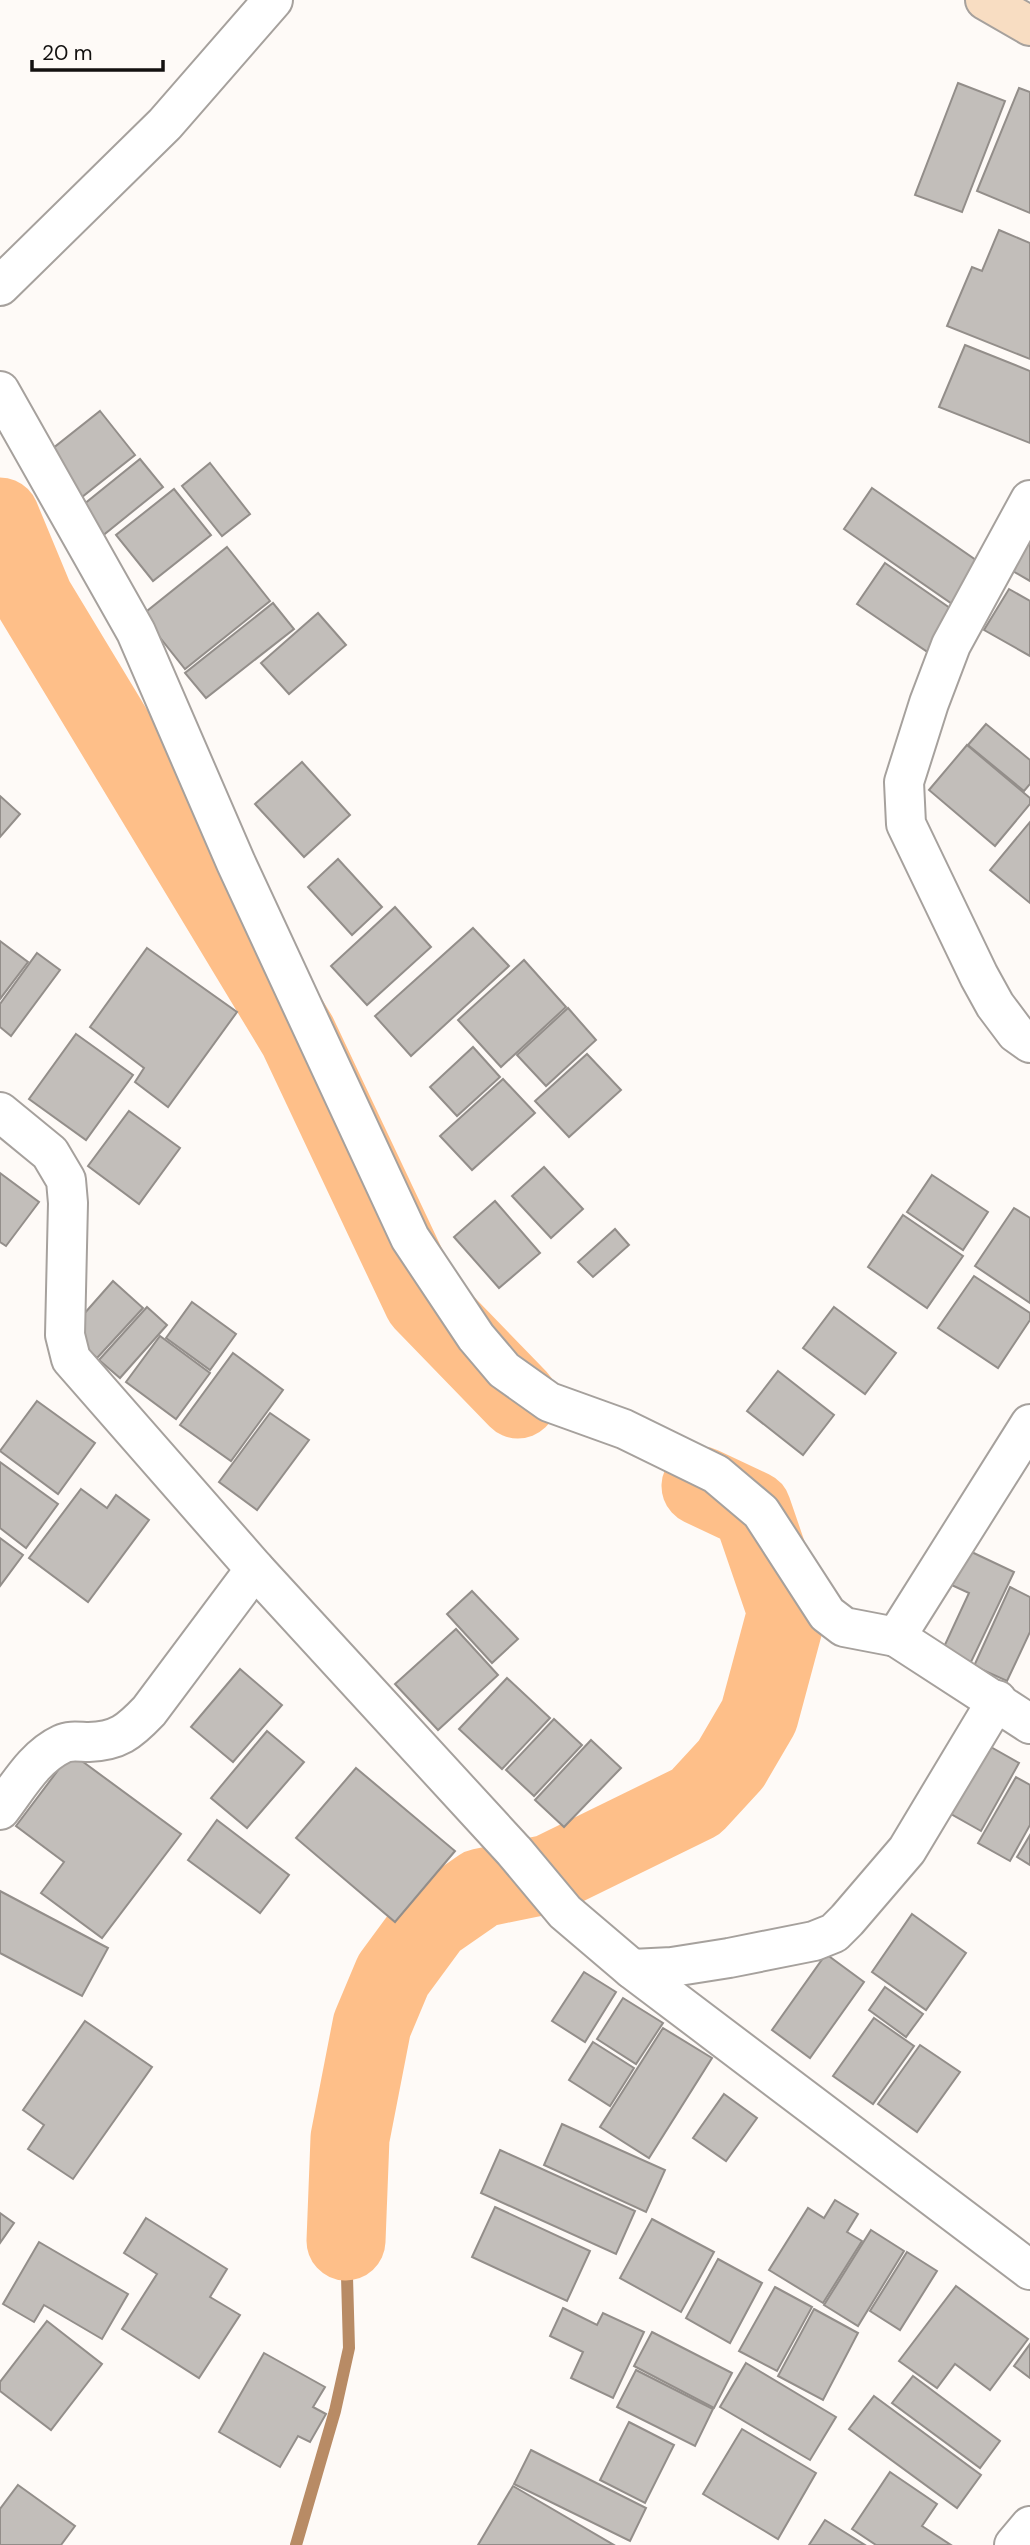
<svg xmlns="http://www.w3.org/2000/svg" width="1030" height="2545" viewBox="0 0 1030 2545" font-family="'DM Sans',sans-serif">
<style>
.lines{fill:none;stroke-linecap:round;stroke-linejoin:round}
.stream{stroke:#b88b65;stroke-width:12}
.river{stroke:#febf89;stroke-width:79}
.building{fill:#c2beba;stroke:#938e8a;stroke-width:2}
.street-casing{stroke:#a6a19d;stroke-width:42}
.secondary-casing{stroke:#a6a19d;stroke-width:42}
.street{stroke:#fff;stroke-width:38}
.secondary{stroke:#f8ddc2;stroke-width:38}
</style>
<rect width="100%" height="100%" fill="#fefaf7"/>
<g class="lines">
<polyline class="stream" points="296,2545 335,2411 349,2348 346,2241"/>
<g class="river">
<polyline points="0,517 34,599 298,1036 423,1301 518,1399"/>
<polyline points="346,2241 350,2138 372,2025 393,1975 432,1922 481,1888 549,1874 696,1802 731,1764 759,1716 787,1612 752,1510 701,1486"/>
</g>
</g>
<g class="building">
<polygon points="958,83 1005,101 962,212 915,195"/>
<polygon points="1019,88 1030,92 1030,213 977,191"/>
<polygon points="999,230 1030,243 1030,359 947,326 972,267 982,271"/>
<polygon points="965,345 1030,371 1030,443 939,407"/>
<polygon points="100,411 135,455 82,497 47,453"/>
<polygon points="140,459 163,487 96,541 73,513"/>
<polygon points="210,463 250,514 222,536 182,486"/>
<polygon points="872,488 986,567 958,608 844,529"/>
<polygon points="174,489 211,535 153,581 116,535"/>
<polygon points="1030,539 1030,581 1011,570"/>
<polygon points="227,547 270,601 185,669 142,615"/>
<polygon points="885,563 960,615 932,655 857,604"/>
<polygon points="1009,589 1030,601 1030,656 984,630"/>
<polygon points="273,603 294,629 206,698 185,673"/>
<polygon points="318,613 346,645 289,694 261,663"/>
<polygon points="986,724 1030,760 1030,784 1024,791 968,745"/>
<polygon points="967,745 1030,798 1030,804 995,846 929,790"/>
<polygon points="302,762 350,815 304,857 255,804"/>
<polygon points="0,796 20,814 0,837"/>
<polygon points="1030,822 1030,903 990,870"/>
<polygon points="338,859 382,907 352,935 308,887"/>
<polygon points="395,907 431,947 367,1005 331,966"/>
<polygon points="473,928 509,966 411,1056 375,1016"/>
<polygon points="0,941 28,962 0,999"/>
<polygon points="147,948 237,1012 168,1107 135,1082 144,1068 90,1027"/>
<polygon points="37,953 60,970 11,1036 0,1027 0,1004"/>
<polygon points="524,960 566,1007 501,1067 458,1020"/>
<polygon points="568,1008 596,1040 546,1086 517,1055"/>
<polygon points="76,1034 133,1075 86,1140 29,1099"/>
<polygon points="473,1047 500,1077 457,1116 430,1087"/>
<polygon points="587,1054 621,1090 569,1137 535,1101"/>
<polygon points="503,1079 535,1113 472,1170 440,1136"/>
<polygon points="129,1111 180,1148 139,1204 88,1166"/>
<polygon points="544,1167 583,1209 551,1238 512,1196"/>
<polygon points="0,1173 39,1202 6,1246 0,1242"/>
<polygon points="932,1175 988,1212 963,1250 907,1212"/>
<polygon points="495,1201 540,1253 499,1288 454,1237"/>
<polygon points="1014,1208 1030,1218 1030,1303 975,1266"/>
<polygon points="903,1215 963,1256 927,1308 868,1267"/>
<polygon points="615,1229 629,1245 593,1277 578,1262"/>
<polygon points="974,1276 1030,1313 1030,1320 998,1368 938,1328"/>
<polygon points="113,1281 143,1308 97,1358 68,1332"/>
<polygon points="192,1302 236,1334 210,1370 166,1338"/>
<polygon points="147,1307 167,1325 120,1378 99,1360"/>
<polygon points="834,1307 896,1353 865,1394 803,1348"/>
<polygon points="160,1336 210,1373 176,1419 126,1382"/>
<polygon points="233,1353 283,1390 231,1461 180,1425"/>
<polygon points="778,1371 834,1415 803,1455 747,1411"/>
<polygon points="37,1401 95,1443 58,1494 0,1451"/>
<polygon points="270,1413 309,1440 257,1510 219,1482"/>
<polygon points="0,1462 58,1504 26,1548 0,1528"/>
<polygon points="81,1489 107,1508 116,1495 149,1520 88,1602 29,1558"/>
<polygon points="0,1538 23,1555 0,1586"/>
<polygon points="961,1547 1014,1572 971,1662 943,1649 969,1593 945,1582"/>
<polygon points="1010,1587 1030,1597 1030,1632 1007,1681 974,1666"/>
<polygon points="472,1591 518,1639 492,1663 447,1614"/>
<polygon points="456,1629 498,1675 438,1730 395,1684"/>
<polygon points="240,1669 282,1705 233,1762 191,1727"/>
<polygon points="507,1678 550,1718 502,1769 459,1729"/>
<polygon points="554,1719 582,1745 534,1796 506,1770"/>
<polygon points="267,1731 304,1762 247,1828 211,1798"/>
<polygon points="591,1740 621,1768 564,1827 535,1800"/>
<polygon points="982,1742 1019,1763 981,1831 944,1810"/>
<polygon points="71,1753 181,1834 102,1938 41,1893 64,1862 16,1826"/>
<polygon points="356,1768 455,1851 395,1922 296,1838"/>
<polygon points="1016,1777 1030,1785 1030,1825 1010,1861 978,1843"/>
<polygon points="217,1820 289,1875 260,1913 188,1860"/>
<polygon points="1030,1835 1030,1865 1017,1857"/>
<polygon points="0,1891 108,1948 82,1996 0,1953"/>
<polygon points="912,1914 966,1953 926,2010 872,1972"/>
<polygon points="826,1954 864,1982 810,2058 772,2030"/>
<polygon points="584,1972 616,1992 585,2042 552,2021"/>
<polygon points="885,1987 923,2014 906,2037 869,2010"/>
<polygon points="623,1998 663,2023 636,2064 597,2039"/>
<polygon points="874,2018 914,2046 873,2104 833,2076"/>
<polygon points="85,2021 152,2067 73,2179 28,2149 44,2125 23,2110"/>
<polygon points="663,2028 712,2058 649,2158 600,2127"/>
<polygon points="593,2042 634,2068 610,2106 569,2080"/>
<polygon points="920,2045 960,2072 917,2132 878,2104"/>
<polygon points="724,2094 757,2118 726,2161 693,2138"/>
<polygon points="562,2124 665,2170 646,2212 544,2165"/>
<polygon points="500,2150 635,2211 616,2254 481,2193"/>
<polygon points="835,2200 858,2214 847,2232 862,2241 823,2303 769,2270 808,2208 824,2218"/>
<polygon points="495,2207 590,2251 567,2301 472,2257"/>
<polygon points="0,2213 14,2223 0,2243"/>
<polygon points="146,2218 227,2269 210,2297 240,2315 199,2378 122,2329 157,2274 124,2253"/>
<polygon points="652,2219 714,2252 681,2312 620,2278"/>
<polygon points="871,2230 904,2251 858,2326 824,2305"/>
<polygon points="39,2242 128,2294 102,2339 44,2305 34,2322 3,2304"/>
<polygon points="907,2252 937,2271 900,2330 870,2311"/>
<polygon points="718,2259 762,2283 730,2343 686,2318"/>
<polygon points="956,2286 1028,2339 990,2390 955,2364 937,2388 899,2361"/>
<polygon points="775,2287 812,2307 777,2371 739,2351"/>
<polygon points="563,2308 597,2325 603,2313 644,2332 613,2398 571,2378 583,2352 550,2336"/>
<polygon points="814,2309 858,2333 823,2400 778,2376"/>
<polygon points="47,2321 102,2364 51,2430 0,2391 0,2382"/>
<polygon points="652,2332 732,2373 714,2408 634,2366"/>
<polygon points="1030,2344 1030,2378 1014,2366"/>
<polygon points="264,2353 325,2387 313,2407 326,2414 310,2442 298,2436 280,2467 219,2432"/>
<polygon points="746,2363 836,2417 810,2460 720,2407"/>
<polygon points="636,2370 713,2409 695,2446 617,2407"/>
<polygon points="913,2376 1000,2441 980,2468 892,2403"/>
<polygon points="874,2396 981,2475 957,2508 849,2429"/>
<polygon points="629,2422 674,2445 645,2503 600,2480"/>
<polygon points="742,2429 816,2473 778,2539 703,2494"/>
<polygon points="531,2450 646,2508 630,2541 514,2484"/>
<polygon points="890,2472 937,2504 922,2526 951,2545 876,2545 852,2529"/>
<polygon points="18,2485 75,2526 61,2545 0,2545 0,2509"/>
<polygon points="513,2486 614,2545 478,2545"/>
<polygon points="825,2520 865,2545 809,2545"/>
</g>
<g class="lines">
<g class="street-casing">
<g id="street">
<polyline points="0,286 165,124 273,0"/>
<polyline points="0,391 136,632 236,863 410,1238 476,1337 504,1370 549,1402 624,1429 716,1474 761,1512 827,1614 844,1627 896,1637"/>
<polyline points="1030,500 951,645 929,703 904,782 906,824 979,976 995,1005 1016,1033 1030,1043"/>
<polyline points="0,1112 50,1153 66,1180 68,1203 65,1335 71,1359 255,1569 514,1851 565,1912 632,1969 1030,2270"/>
<polyline points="1030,1424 896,1637 1030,1724"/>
<path d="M 0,1810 C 18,1787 34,1757 62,1744 C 70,1740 80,1742 89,1742 C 118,1741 129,1732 149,1711 L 255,1569"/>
<polyline points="632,1969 672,1967 729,1958 814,1941 834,1933 847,1920 907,1850 997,1700"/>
<polyline points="1014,2545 1030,2526"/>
</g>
</g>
<g class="secondary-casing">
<polyline id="secondary" points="985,0 1030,26"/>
</g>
<use href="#street" class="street"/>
<use href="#secondary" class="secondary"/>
</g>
<path d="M32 60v10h131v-10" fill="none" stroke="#131110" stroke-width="3.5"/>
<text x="42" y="60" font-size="21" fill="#131110" stroke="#fefaf7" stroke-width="5" paint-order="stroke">20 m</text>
</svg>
